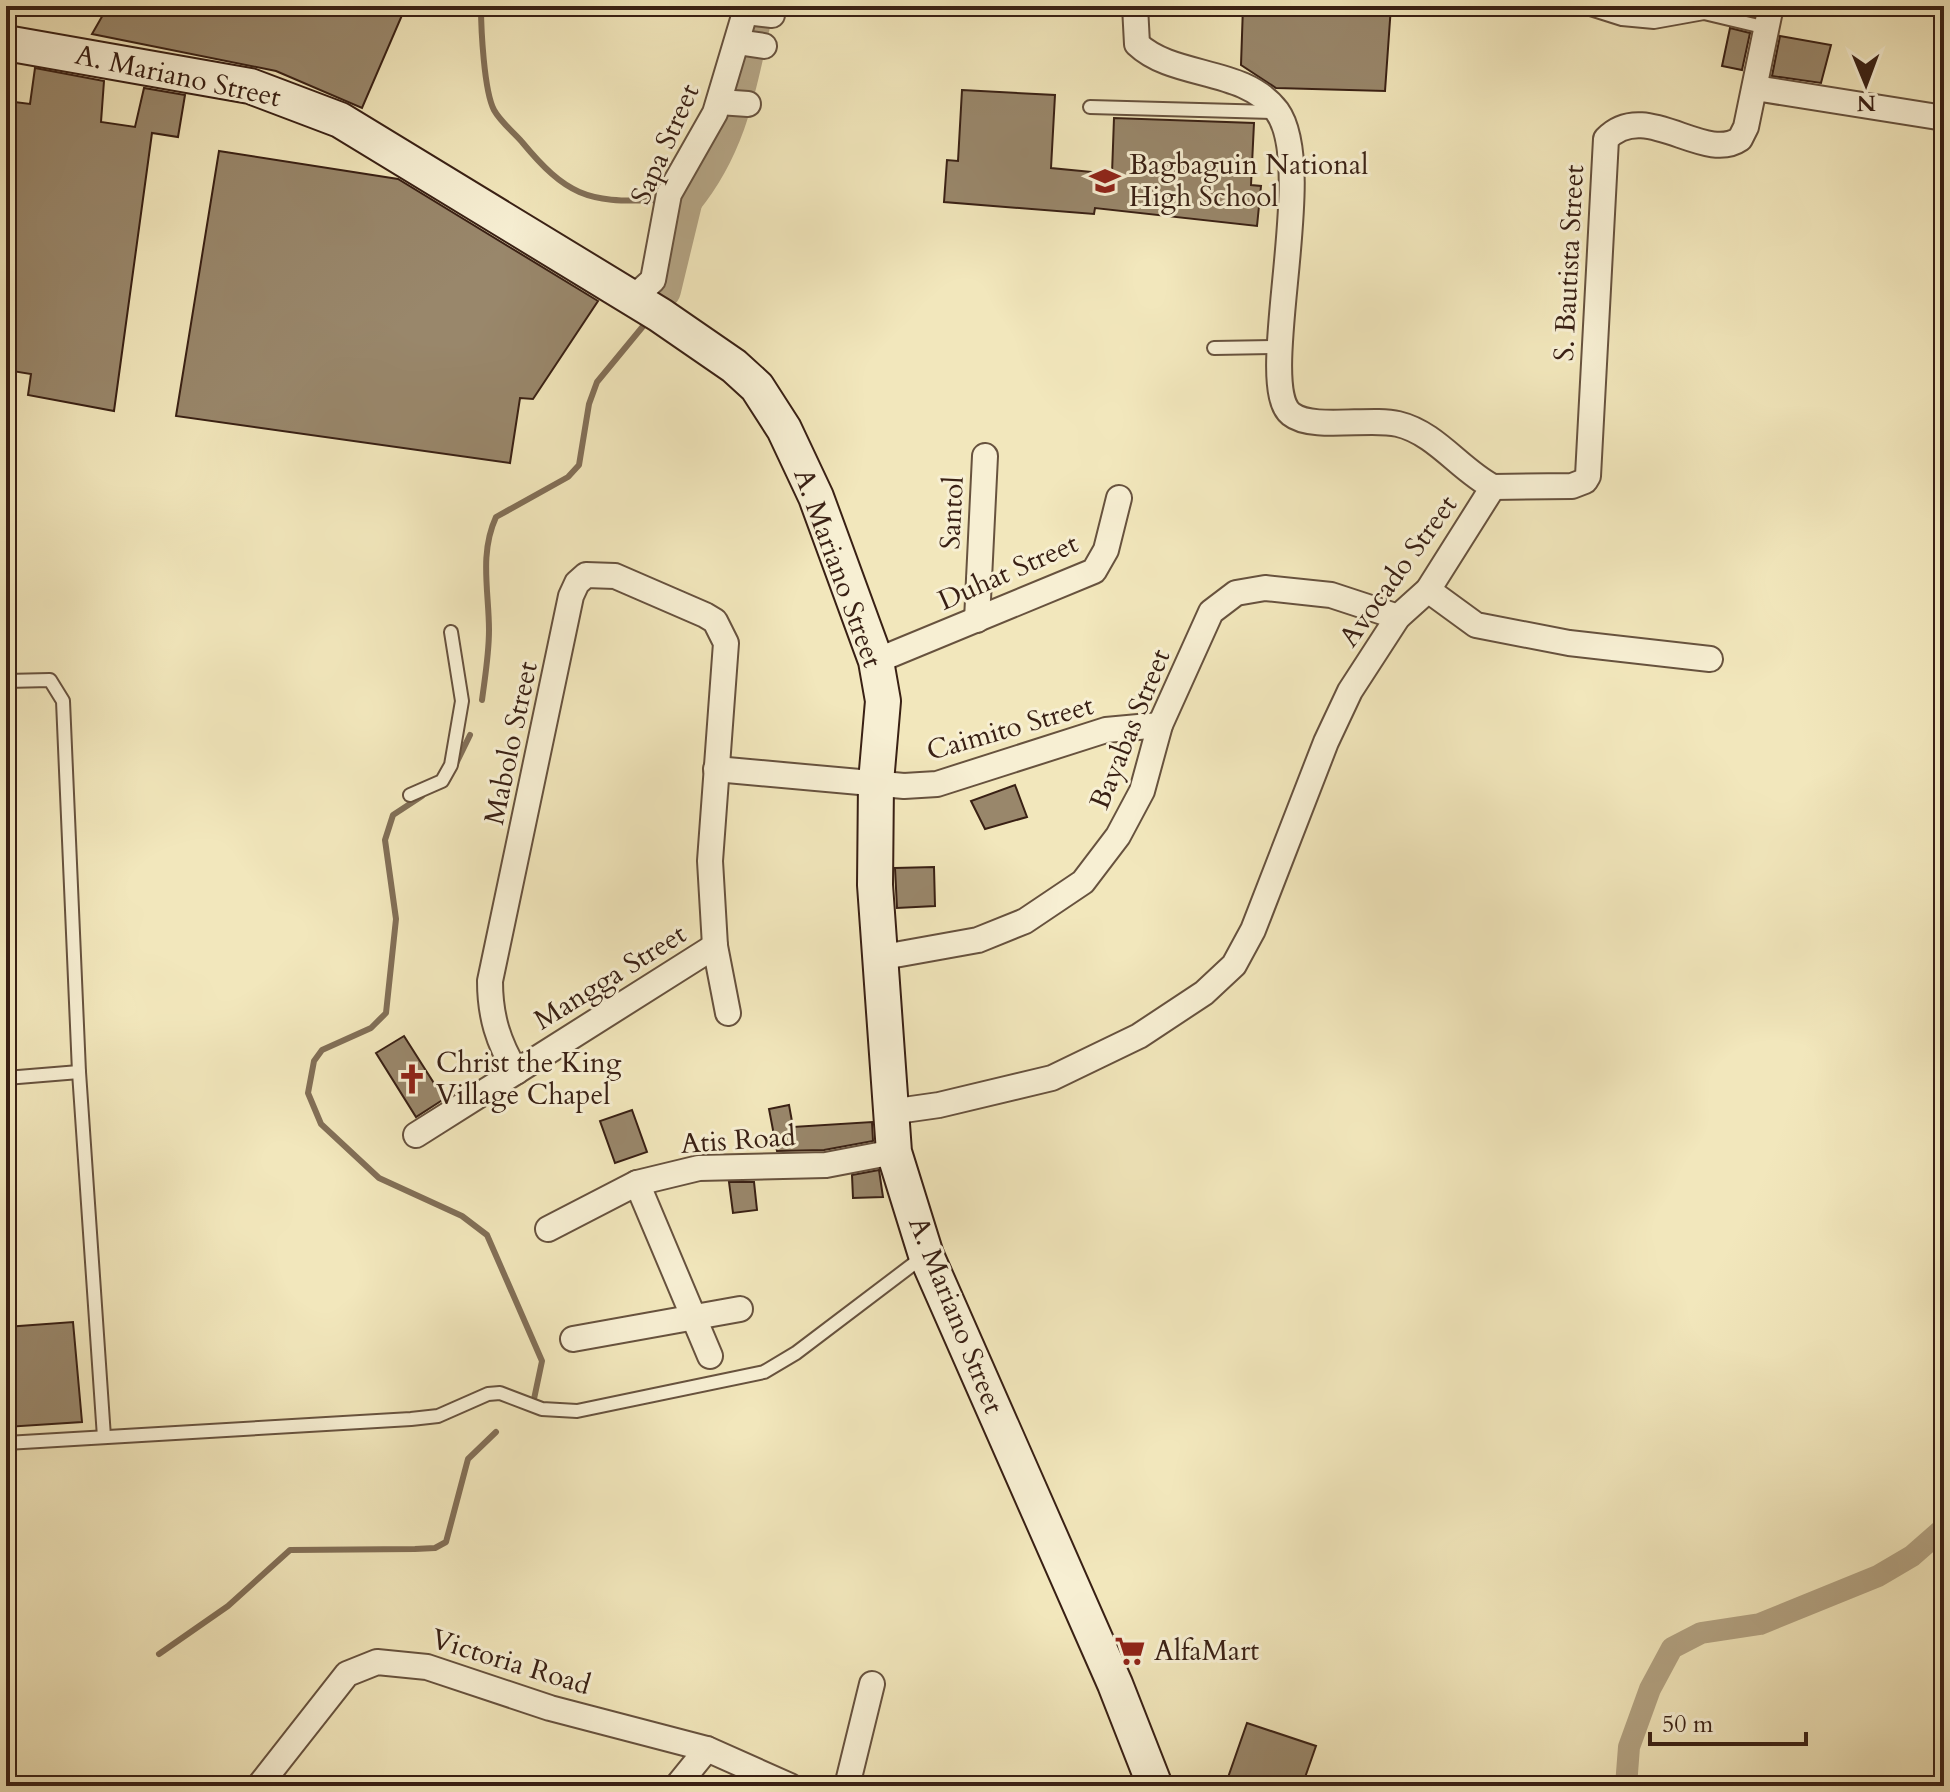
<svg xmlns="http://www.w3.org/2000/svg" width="1950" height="1792" viewBox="0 0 1950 1792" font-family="Cardo,serif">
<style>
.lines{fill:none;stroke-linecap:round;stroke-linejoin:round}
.stream{stroke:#826f57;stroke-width:6}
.canal{stroke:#b3a383;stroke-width:22}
.river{stroke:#b3a383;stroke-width:38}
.building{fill:#99876b;stroke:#392014;stroke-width:2}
.lane-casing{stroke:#67523e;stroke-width:16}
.street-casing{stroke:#67523e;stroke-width:28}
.secondary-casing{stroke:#392014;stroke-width:38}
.lane{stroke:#f7efd3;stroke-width:12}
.street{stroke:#f7efd3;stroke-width:24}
.secondary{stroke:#f7efd3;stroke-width:34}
.labels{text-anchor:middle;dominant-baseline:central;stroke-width:6;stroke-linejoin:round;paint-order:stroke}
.street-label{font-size:28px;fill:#392014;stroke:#f7efd3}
.poi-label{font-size:28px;fill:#392014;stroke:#f7efd3;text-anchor:start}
</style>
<rect width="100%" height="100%" fill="#f2e7bc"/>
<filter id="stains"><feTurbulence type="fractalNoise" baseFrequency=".0025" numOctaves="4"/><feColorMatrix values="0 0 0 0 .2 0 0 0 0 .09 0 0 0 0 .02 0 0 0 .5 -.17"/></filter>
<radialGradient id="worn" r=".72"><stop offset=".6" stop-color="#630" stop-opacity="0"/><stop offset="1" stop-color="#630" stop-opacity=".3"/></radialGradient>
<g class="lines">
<g class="stream">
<path d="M 481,6 C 481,29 484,91 494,110 C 500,121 513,132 522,142 C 566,195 587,203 654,200"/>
<path d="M 482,700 C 485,677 489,654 489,630 C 489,592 479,554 496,517 L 568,477 L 579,465 L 589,404 L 597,382 L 649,319"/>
<polyline points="448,780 470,735"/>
<polyline points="422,796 393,815 385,840 396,919 386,1013 371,1028 322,1050 314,1061 308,1093 321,1124 379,1178 462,1216 487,1235 542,1361 534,1399"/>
<polyline points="159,1654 228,1606 290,1550 415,1549 435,1548 446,1542 468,1459 496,1432"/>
</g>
<polyline class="canal" points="1626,1786 1629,1747 1650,1689 1672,1648 1701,1633 1760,1624 1878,1576 1912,1556 1944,1528"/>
<g class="river">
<path d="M 673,200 L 684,199 C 731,141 738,81 754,12"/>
<polyline points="662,290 684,199"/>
</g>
</g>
<g class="building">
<polygon points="108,6 406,6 362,108 276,71 92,34"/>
<polygon points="1243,6 1391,6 1385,91 1276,88 1241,65"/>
<polygon points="1730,28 1750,33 1742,70 1722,66"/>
<polygon points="1780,36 1831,45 1821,83 1772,76"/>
<polygon points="35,68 104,81 101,122 135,127 144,88 185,95 178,137 152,133 114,411 28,395 31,374 6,370 6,101 30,104"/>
<polygon points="962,90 1055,95 1051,168 1112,174 1114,118 1254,123 1251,185 1261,186 1257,226 1095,208 1094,214 944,202 947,160 958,161"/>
<polygon points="219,151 398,179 598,301 533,399 520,398 510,463 176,416"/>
<polygon points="1015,785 1027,817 985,829 971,801"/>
<polygon points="934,867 935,906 897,908 895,868"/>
<polygon points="404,1036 444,1099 416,1117 376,1053"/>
<polygon points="789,1105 793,1127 872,1122 873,1141 824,1150 777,1151 769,1109"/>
<polygon points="632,1110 647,1152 615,1163 600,1121"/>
<polygon points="879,1170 883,1197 853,1198 852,1175"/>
<polygon points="729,1182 754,1182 757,1210 733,1213"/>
<polygon points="73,1322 82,1422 6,1427 6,1327"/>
<polygon points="1247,1723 1316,1746 1302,1786 1225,1786"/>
</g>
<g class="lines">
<g class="lane-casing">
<g id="lane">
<polyline points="1581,6 1622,19 1654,22 1704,13 1767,28"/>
<polyline points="1090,107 1274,112"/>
<polyline points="1214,348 1279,347"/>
<polyline points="6,681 50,680 63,701 79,1072 104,1437"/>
<polyline points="410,795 442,781 451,765 462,701 451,632"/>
<polyline points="6,1078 79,1072"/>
<polyline points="6,1443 411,1419 438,1416 488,1394 500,1393 542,1409 577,1411 764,1372 796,1353 924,1256"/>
</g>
</g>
<g class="street-casing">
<g id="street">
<polyline points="746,12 772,15"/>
<polyline points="737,42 764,46"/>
<polyline points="1755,88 1944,118"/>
<polyline points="719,102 748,104"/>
<polyline points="632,299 653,280 669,194 715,113 747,6"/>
<path d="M 1493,487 L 1572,486 L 1585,481 L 1588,476 L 1606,139 C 1645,98 1704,164 1740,139 L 1746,127 L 1771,6"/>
<polyline points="1428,590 1476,625 1569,643 1710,659"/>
<polyline points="977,620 985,456"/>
<polyline points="876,661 1094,571 1106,550 1119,498"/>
<polyline points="716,769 904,786 937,784 1106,730 1160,725"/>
<polyline points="878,958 978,940 1025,921 1083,882 1118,836 1142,791 1160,725 1211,612 1236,593 1265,588 1331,595 1398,617"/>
<path d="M 516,1072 C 498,1042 490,1016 490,981 L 571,596 L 577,583 L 586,575 L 615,576 L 705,615 L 715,621 L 726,643 L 710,861 L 715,946 L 728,1013"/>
<path d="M 890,1112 L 939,1105 L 1052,1078 L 1139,1036 L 1204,993 L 1234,965 L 1253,930 L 1326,742 L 1350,691 L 1398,617 L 1428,590 L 1493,487 C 1460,470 1436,433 1398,424 C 1371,417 1312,431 1291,414 C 1254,385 1319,169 1277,111 C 1244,67 1174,79 1137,44 L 1135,6"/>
<polyline points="416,1135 715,946"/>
<polyline points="637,1183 710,1356"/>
<polyline points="548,1229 637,1183 699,1168 826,1165 894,1152"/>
<polyline points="573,1339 740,1309"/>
<polyline points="259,1786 347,1674 377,1662 427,1667 550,1708 707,1749 790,1786"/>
<polyline points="677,1786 707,1749"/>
<polyline points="847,1786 872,1684"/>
</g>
</g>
<g class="secondary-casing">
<polyline id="secondary" points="6,43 250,86 340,120 660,315 734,366 757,387 784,429 816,497 876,661 883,701 876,782 875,885 894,1152 926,1255 1115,1684 1155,1786"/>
</g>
<use href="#lane" class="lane"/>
<use href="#street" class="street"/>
<use href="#secondary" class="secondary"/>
</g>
<defs>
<g id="school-bare" transform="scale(2.4)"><path d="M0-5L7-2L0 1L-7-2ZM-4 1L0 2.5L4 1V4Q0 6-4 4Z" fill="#8f2418" stroke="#f7efd3" stroke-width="2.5" paint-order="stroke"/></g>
<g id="church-bare" transform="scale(2.4)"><path d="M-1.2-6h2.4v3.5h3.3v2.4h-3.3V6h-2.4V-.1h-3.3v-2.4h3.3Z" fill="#8f2418" stroke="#f7efd3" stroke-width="2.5" paint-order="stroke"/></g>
<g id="supermarket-bare" transform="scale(2.4)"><path d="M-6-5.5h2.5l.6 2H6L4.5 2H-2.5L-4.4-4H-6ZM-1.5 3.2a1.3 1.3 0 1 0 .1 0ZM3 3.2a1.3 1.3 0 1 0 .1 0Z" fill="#8f2418" stroke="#f7efd3" stroke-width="2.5" paint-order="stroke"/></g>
</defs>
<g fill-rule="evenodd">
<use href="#school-bare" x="1105" y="181"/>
<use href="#church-bare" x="412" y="1079"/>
<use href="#supermarket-bare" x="1130" y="1651"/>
</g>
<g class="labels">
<g class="street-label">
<text transform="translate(178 76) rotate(12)">A. Mariano Street</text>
<text transform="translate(665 144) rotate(-66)">Sapa Street</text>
<text transform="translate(1569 263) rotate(-87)">S. Bautista Street</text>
<text transform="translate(952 513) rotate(-87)">Santol</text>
<text transform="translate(838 568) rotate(70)">A. Mariano Street</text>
<text transform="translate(1398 571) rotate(-54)">Avocado Street</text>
<text transform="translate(1008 572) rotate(-24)">Duhat Street</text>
<text transform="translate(1010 728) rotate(-16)">Caimito Street</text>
<text transform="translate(1130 729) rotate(-68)">Bayabas Street</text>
<text transform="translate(511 743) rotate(-78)">Mabolo Street</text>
<text transform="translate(610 977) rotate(-32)">Mangga Street</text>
<text transform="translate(738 1140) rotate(-4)">Atis Road</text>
<text transform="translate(956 1315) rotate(68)">A. Mariano Street</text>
<text transform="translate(511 1662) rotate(17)">Victoria Road</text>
</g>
<g class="poi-label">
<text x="1129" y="165">Bagbaguin National<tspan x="1129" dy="32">High School</tspan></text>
<text x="436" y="1063">Christ the King<tspan x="436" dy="32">Village Chapel</tspan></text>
<text x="1154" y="1651">AlfaMart</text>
</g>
</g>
<rect width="1950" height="1792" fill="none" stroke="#f2e7bc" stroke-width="32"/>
<rect x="8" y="8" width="1934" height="1776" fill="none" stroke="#392014" stroke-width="4"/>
<rect x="16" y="16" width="1918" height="1760" fill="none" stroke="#392014" stroke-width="2"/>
<g transform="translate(1866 84) rotate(179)" stroke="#f7efd3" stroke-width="6" paint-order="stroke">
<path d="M0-6L14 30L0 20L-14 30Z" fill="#392014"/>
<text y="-12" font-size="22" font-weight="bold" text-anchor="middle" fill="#392014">N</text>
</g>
<path d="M1650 1732v12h156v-12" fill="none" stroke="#392014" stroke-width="4"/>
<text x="1662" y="1732" font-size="24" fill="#392014" stroke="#f7efd3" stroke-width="6" paint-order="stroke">50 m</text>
<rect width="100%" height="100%" filter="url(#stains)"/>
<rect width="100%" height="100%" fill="url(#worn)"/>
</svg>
